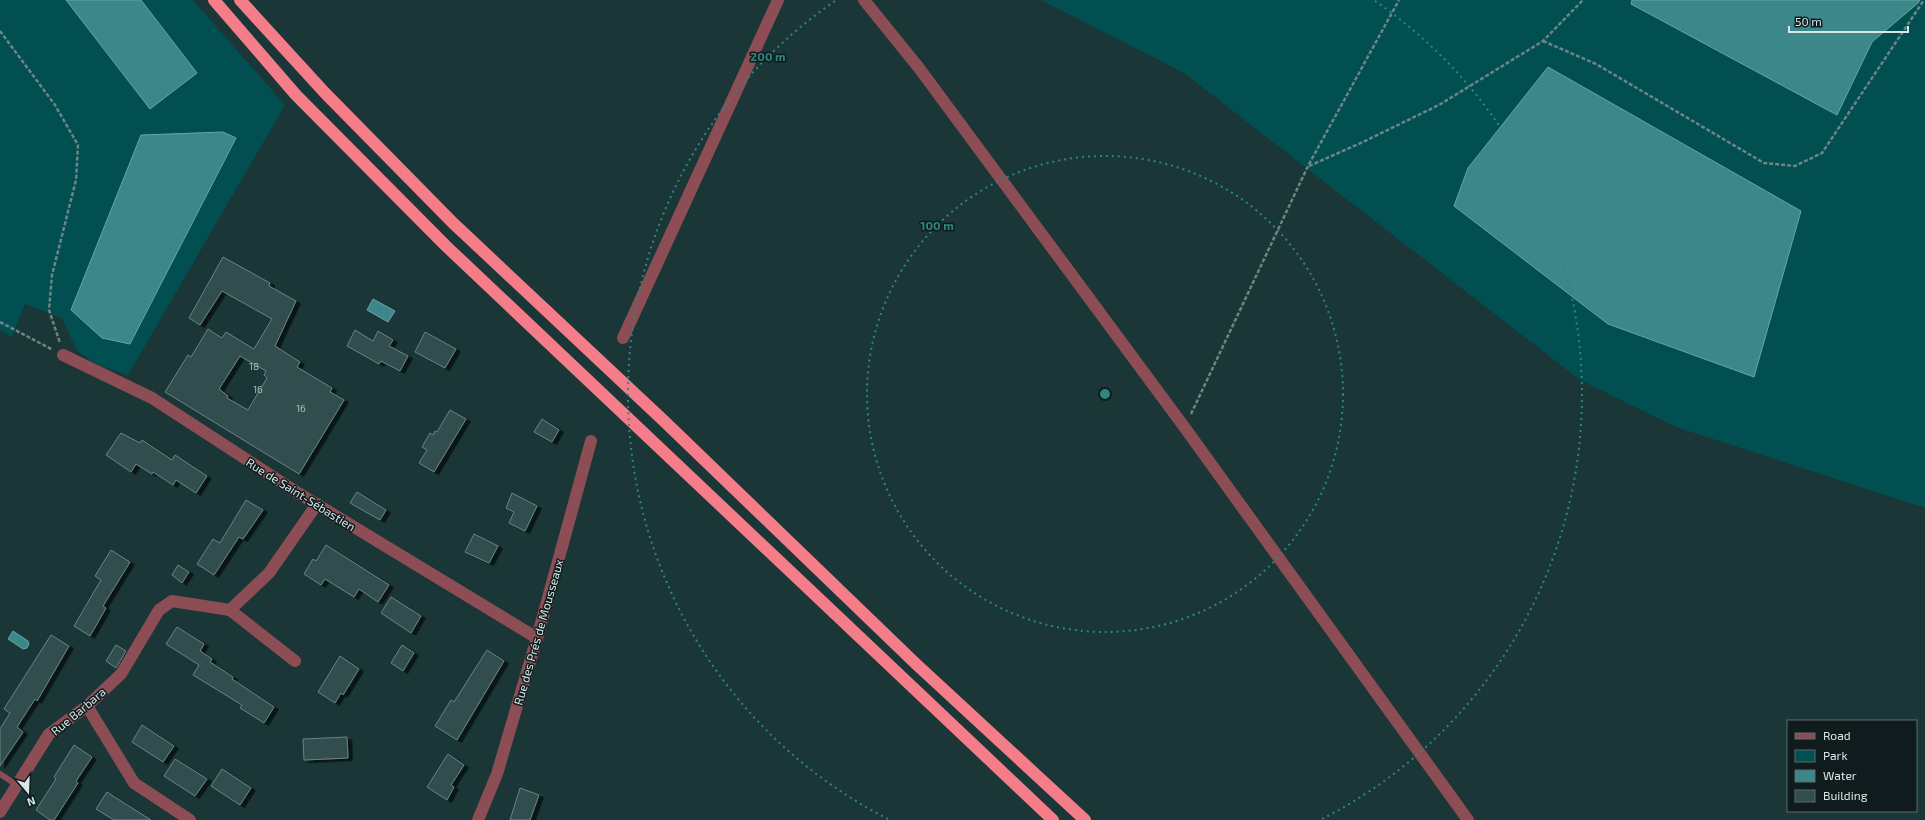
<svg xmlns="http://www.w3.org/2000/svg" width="1925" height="820" viewBox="0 0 1925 820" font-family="'Exo 2',sans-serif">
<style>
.green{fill:#024f52}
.water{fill:#3b878a;stroke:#6aa4a6}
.building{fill:#314d4e;stroke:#678486;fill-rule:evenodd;filter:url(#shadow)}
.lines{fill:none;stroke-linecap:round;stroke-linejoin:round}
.path{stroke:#6e8485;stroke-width:2.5;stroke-dasharray:4 2;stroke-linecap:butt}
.lane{stroke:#8c4e54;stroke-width:6}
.street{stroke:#8c4e54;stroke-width:12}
.highway{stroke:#f57d89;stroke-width:12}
.ring{fill:none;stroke:#2d8780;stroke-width:2;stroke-dasharray:2 4}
.labels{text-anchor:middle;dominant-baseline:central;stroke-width:3;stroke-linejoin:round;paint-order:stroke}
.number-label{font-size:10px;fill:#aec0c1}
.street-label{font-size:12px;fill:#d7e7e7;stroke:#0f1b1c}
.centre{fill:#2d8780;stroke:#0f1b1c;stroke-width:2}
.ring-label{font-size:12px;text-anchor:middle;font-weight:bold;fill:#2d8780;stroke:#0f1b1c;stroke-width:3;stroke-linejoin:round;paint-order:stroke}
</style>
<defs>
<filter id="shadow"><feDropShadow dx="4.5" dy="2.5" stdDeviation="0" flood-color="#0009"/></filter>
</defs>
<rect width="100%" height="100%" fill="#1a3637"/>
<g class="green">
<polygon points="0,0 193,0 285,105 128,375 98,365 77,351 62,318 25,304 12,337 0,330"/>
<polygon points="1041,0 1925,0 1925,508 1676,427 1580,380 1184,73"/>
</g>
<g class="water">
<polygon points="66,0 141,0 197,73 150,109"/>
<polygon points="1632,0 1920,0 1918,3 1872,42 1837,115 1631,4"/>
<polygon points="1548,67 1801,211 1754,377 1608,324 1454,206 1468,168"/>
<polygon points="223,132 236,138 130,344 102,338 71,310 141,135"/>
<polygon points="373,299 395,311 388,322 367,310"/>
<polygon points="13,631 28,641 29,644 27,648 23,649 8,639"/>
</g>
<g class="building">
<path d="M 223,257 L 270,283 L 269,286 L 296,301 L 275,346 L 300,362 L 297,367 L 332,388 L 330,392 L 344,400 L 299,474 L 165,392 L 188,355 L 191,357 L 208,329 L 222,338 L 226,332 L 254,349 L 272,319 L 222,291 L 200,325 L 189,318 ZM 240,356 L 266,371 L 264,375 L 267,378 L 248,410 L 227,398 L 228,396 L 219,389 Z"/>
<polygon points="355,330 373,341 378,331 393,340 389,346 408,356 400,371 381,361 379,364 347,346"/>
<polygon points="425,332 456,349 445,368 415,352"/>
<polygon points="450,410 466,419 434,472 419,463 427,450 422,447 430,433 433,435 435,431 437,432"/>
<polygon points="542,419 559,430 552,442 534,432"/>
<polygon points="121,433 140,443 142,440 172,460 175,455 207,476 196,493 176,480 173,485 153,472 152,474 136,464 131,472 106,455"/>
<polygon points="357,492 386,510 380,520 350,503"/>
<polygon points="512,493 537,506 525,531 509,523 514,512 506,508"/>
<polygon points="246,500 263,510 243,539 239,537 214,575 197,564 213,539 220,543"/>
<polygon points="474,534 498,546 489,563 465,552"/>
<polygon points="326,545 389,585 378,602 359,589 354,597 325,579 321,585 304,574 313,559 316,561"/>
<polygon points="111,550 130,562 103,606 106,608 90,636 74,626 101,580 95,576"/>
<polygon points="178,565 189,572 182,583 172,575"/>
<polygon points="391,597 421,616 411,633 381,613"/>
<polygon points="177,627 204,644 200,651 212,659 210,662 233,677 232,679 274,707 264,723 240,708 242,705 193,675 199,665 166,644"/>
<polygon points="51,635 69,646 37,701 35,699 17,727 23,732 0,766 0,729 10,713 4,709"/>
<polygon points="116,645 126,651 116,668 106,661"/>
<polygon points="402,645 414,653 403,671 391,663"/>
<polygon points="487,650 504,661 457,740 435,726 451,700 454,702"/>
<polygon points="340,656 359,669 343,695 341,693 335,703 318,692"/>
<polygon points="142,725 174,746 163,762 132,742"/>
<polygon points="347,737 348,758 304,760 303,739"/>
<polygon points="74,745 92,757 76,781 78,783 54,820 50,820 36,810 56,779 54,777"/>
<polygon points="448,754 464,765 451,785 454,787 447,800 427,787"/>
<polygon points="175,759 207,779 195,796 164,776"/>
<polygon points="222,769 251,788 240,805 211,786"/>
<polygon points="520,788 539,795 530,820 510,820"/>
<polygon points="107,792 113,796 151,820 114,820 96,809"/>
</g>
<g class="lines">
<g class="path">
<polyline points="0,31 55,105 78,145 76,180 52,275 49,310 60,343"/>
<polyline points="1543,41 1596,64 1764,163 1795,166 1822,153 1924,0"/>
<polyline points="1309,166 1363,142 1439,105 1543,41 1583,0"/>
<polyline points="0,322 53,350"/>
<polyline points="1191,414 1308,166 1399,0"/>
</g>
<polyline class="lane" points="0,774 17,785"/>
<g class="street">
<polyline points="864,0 919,68 1185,428 1468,820"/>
<polyline points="623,338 778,0"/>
<polyline points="63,355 152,398 298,493 537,638"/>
<polyline points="230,610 295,661"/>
<polyline points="87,706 134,783 190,820"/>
<polyline points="0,812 49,734 87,706 121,674 159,610 172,601 230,610 269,573 317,504"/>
<polyline points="478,820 497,774 537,638 591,441"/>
</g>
<g class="highway">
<polyline points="214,0 296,95 446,246 1053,820"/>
<polyline points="240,0 325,93 453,223 664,421 915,663 1085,820"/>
</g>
</g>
<g class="ring">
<circle cx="1105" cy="394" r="238"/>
<path d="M888 819A477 477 0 0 1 835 1M1375 1A477 477 0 0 1 1322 819"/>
</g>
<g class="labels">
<g class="number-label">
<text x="254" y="366">18</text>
<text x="258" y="389">16</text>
<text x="301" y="408">16</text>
</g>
<g class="street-label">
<text transform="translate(301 494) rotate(32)">Rue de Saint-Sébastien</text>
<text transform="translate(538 632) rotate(-74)">Rue des Prés de Mousseaux</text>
<text transform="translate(78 711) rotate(-40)">Rue Barbara</text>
</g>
</g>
<circle cx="1105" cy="394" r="6" class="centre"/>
<g class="ring-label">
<text x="768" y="61">200 m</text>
<text x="937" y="230">100 m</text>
</g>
<rect x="1787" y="720" width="130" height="92" fill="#0f1b1c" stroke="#5f6d6d"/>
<rect x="1795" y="733" width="20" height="6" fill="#8c4e54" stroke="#5f6d6d"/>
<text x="1823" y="740" font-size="12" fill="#d7e7e7">Road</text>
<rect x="1795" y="750" width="20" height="12" fill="#024f52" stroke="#5f6d6d"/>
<text x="1823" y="760" font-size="12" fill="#d7e7e7">Park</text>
<rect x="1795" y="770" width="20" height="12" fill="#3b878a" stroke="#5f6d6d"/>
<text x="1823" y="780" font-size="12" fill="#d7e7e7">Water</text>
<rect x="1795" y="790" width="20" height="12" fill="#314d4e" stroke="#5f6d6d"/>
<text x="1823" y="800" font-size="12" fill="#d7e7e7">Building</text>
<g transform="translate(28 792) rotate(161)" stroke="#0f1b1c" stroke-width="3" paint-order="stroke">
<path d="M0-3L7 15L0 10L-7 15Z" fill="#d7e7e7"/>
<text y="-6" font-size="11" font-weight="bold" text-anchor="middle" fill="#d7e7e7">N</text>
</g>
<path d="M1789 26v6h119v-6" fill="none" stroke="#d7e7e7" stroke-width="2"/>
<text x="1795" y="26" font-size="12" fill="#d7e7e7" stroke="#0f1b1c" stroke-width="3" paint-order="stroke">50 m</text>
</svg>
